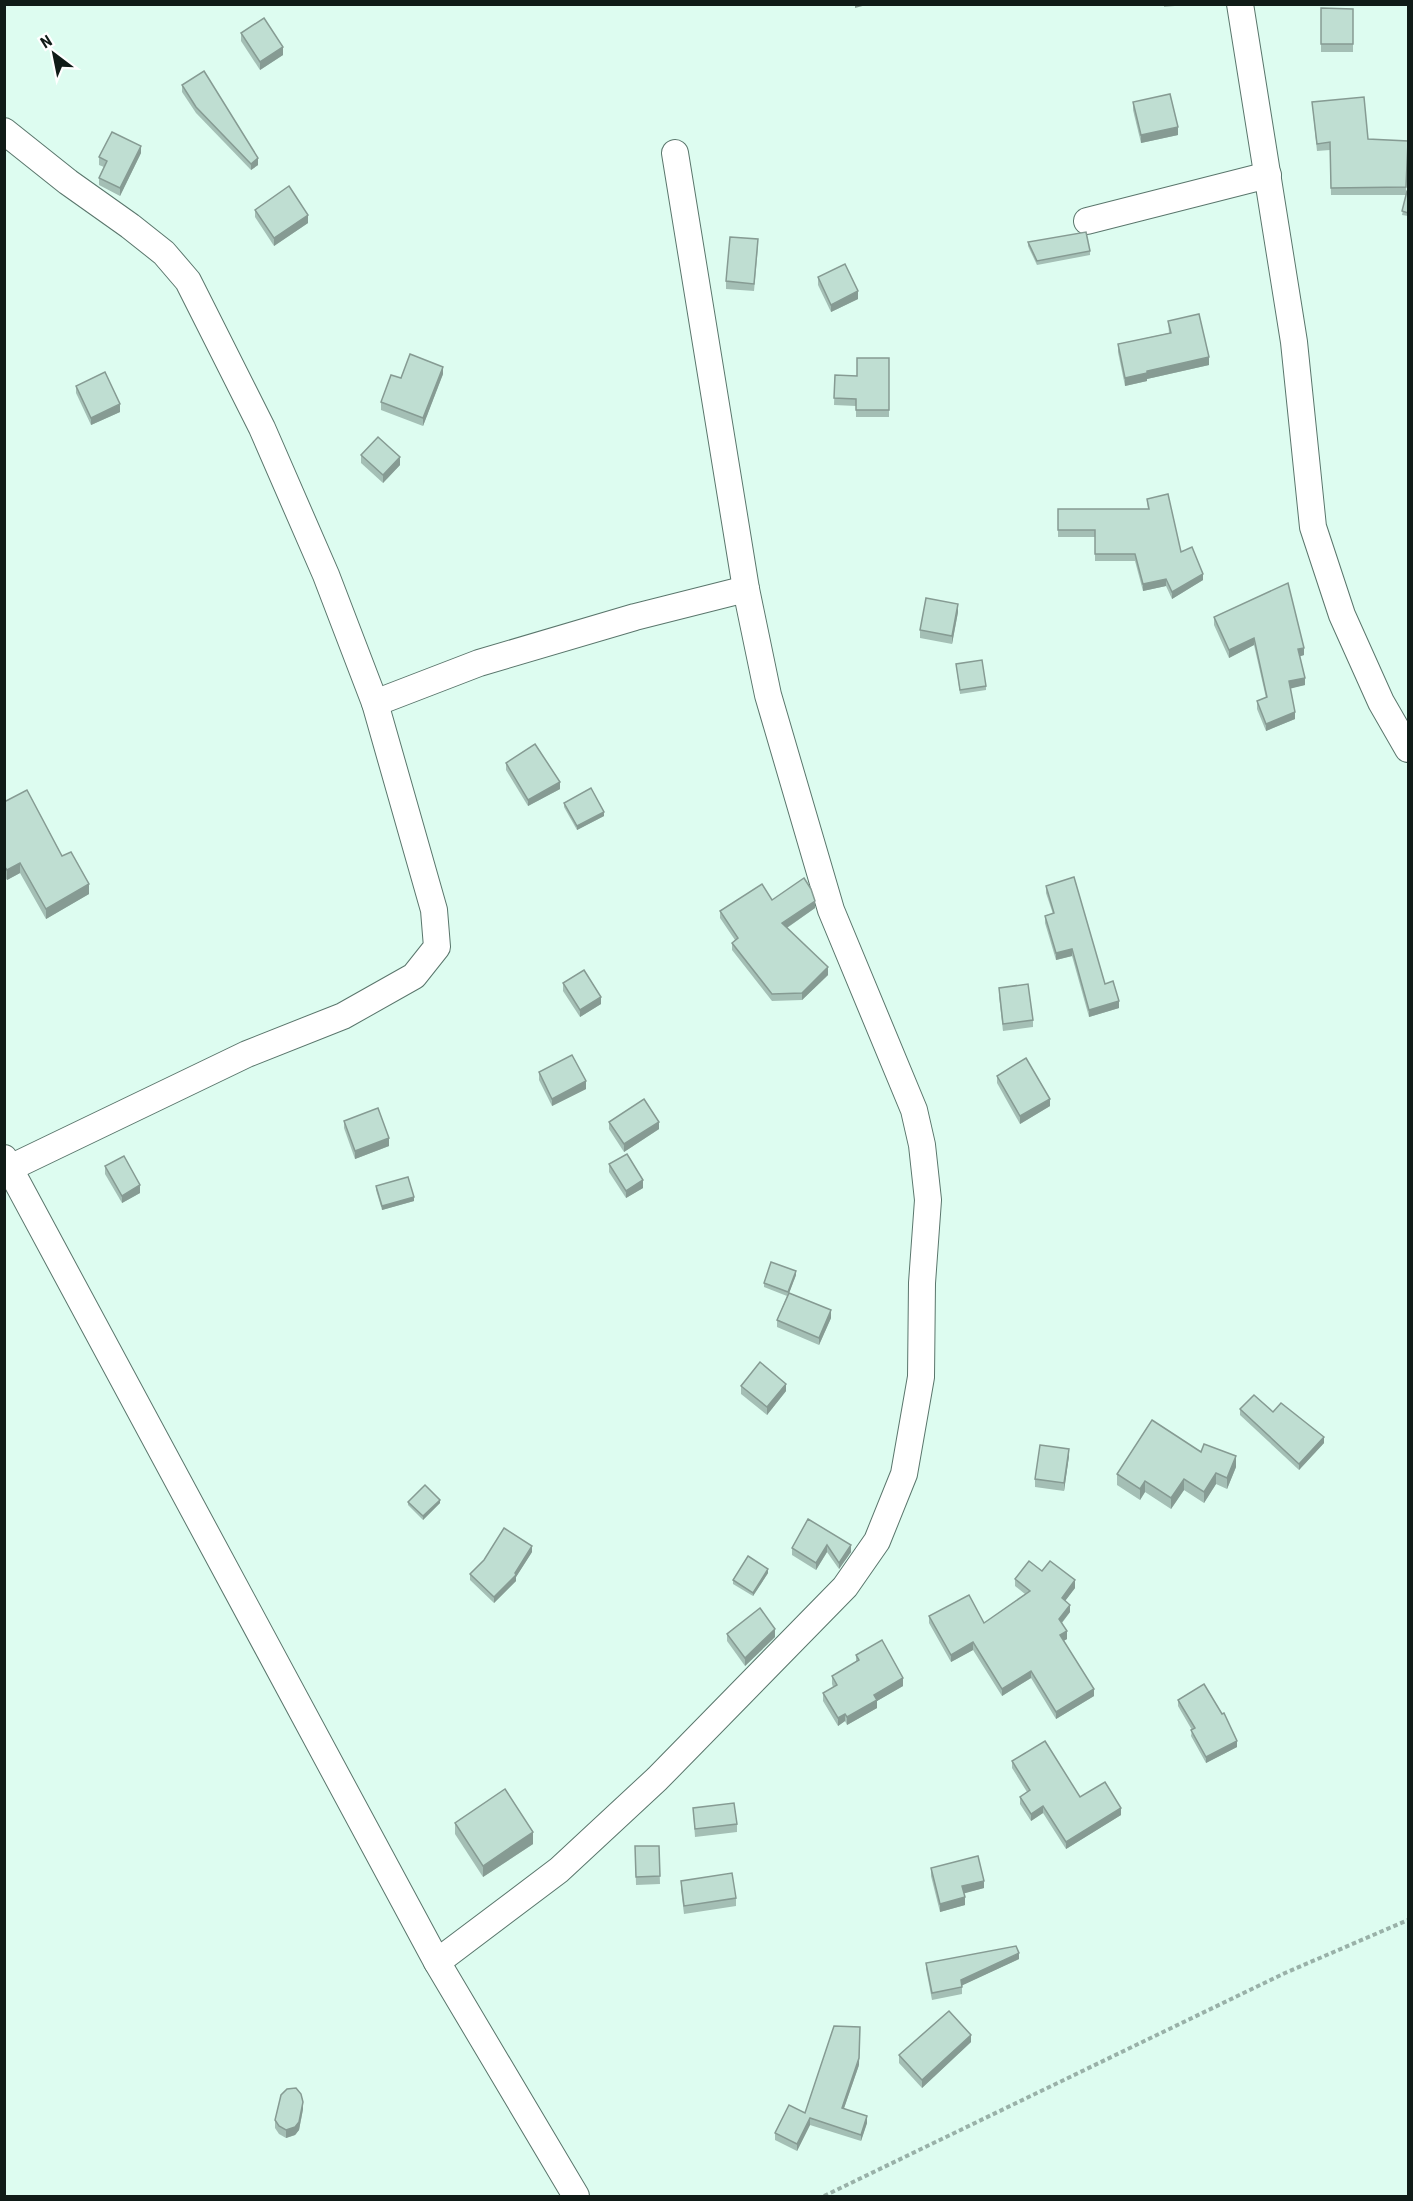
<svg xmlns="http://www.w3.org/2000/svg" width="1413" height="2201" viewBox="0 0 1413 2201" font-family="'Roboto Condensed',sans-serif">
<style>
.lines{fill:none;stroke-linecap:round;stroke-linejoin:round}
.street-casing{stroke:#5a766c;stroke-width:28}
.path{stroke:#99b1a8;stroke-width:4;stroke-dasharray:4.5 3;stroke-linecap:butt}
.street{stroke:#fff;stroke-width:26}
.wall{fill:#a4bfb5}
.shaded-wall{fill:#869b93}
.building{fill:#bfded2;stroke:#869b93;stroke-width:1.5}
</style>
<rect width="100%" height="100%" fill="#ddfcf0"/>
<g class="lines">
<g class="street-casing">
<g id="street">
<polyline points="1240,4 1294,342 1313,527 1342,615 1381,702 1408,749"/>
<polyline points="4,131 68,182 130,226 164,253 188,281 262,428 326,575 375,703 434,910 437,947 414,976 343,1016 247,1054 10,1168"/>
<polyline points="1087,221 1268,175"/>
<polyline points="375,703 479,663 635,617 746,589"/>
<polyline points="4,1158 437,1962 576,2196"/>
<polyline points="437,1962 559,1870 657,1779 845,1587 877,1541 904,1474 921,1377 922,1283 928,1200 922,1145 914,1110 831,910 768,695 746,589 675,153"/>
</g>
</g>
<polyline class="path" points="824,2196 1285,1973 1408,1920"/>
<use href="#street" class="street"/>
</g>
<g class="wall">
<polygon points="1164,4 1196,4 1164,7"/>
<polygon points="1321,8 1353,9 1353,52 1321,52"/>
<polygon points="241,33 283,55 260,70 241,41"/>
<polygon points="182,85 258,165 251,170 196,113 182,92"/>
<polygon points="1133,102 1178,135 1141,143 1133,110"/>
<polygon points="1312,102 1368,139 1408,141 1406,192 1408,191 1408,216 1402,215 1406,195 1331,195 1330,150 1317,151"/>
<polygon points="141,153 120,196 99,185 99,178 104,167 99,165 99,157"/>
<polygon points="255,210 308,223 274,246 255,217"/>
<polygon points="1028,242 1090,251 1090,255 1037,265 1028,246"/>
<polygon points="758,247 754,291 726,289 726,281"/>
<polygon points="818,277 858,299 831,312 818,285"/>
<polygon points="1168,321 1209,365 1147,379 1147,381 1125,386 1118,352 1118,344 1169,333"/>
<polygon points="889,358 889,417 856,417 856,406 834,405 835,375 857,376"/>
<polygon points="443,374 423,426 381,410 381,402 401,378"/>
<polygon points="76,386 120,412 91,425 76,393"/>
<polygon points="361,455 400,465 383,483 361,463"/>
<polygon points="1147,499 1181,552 1203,580 1172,599 1166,586 1143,591 1135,561 1095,561 1095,537 1058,537 1058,509 1148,509"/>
<polygon points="958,612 952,644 920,638 920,630"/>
<polygon points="1214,617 1304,655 1300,656 1305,685 1290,688 1295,719 1266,731 1257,709 1257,701 1266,698 1254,645 1229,658 1214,625"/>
<polygon points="956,664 986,686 986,690 960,694"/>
<polygon points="506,763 560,789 528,806 506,770"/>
<polygon points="4,802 62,856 89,894 46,919 20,873 7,880 4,876"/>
<polygon points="564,803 604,816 577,830 564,807"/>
<polygon points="1046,886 1105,984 1119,1008 1089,1017 1072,956 1056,960 1045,923 1045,916 1053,914 1046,893"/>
<polygon points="772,900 815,908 787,928 828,975 802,1000 772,1001 732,950 732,943 735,940 720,918 720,911"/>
<polygon points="563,983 601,1004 580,1017 563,991"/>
<polygon points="999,988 1033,1020 1033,1027 1003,1031 999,996"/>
<polygon points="539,1072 586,1089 552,1106 539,1080"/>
<polygon points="997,1076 1050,1106 1020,1124 997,1083"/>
<polygon points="344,1121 389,1146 355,1159 344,1128"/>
<polygon points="609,1122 659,1129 624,1152 609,1129"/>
<polygon points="609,1164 643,1188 626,1198 609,1172"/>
<polygon points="105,1166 140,1193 122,1203 105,1174"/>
<polygon points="376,1186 414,1201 382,1210 376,1190"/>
<polygon points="796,1275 789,1293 831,1318 819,1345 777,1327 777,1320 787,1296 764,1287 764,1283"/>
<polygon points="741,1386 786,1391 767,1415 741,1394"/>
<polygon points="1240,1409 1273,1412 1324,1443 1299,1470 1240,1415"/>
<polygon points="1201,1452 1236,1467 1227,1489 1216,1484 1204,1503 1184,1490 1171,1509 1145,1492 1140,1500 1117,1485 1117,1474"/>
<polygon points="1069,1456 1064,1491 1035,1487 1035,1479"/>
<polygon points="408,1502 440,1503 423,1520 408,1505"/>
<polygon points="808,1519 851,1552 839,1569 827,1552 816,1570 792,1555 792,1548"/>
<polygon points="532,1552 516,1577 516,1581 494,1603 470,1580 470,1574"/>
<polygon points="1042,1571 1075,1588 1065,1601 1070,1612 1062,1623 1067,1639 1063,1641 1094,1696 1056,1719 1031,1678 1002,1696 973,1650 951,1662 929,1623 929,1616 984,1623 1025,1594 1015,1586 1015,1579"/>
<polygon points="768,1573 753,1596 733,1584 733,1580"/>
<polygon points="727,1634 775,1637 745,1666 727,1641"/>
<polygon points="856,1655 903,1686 877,1701 877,1708 847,1725 845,1721 838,1726 823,1701 823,1693 833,1687 832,1684 832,1676 856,1662"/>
<polygon points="1178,1700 1237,1747 1206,1763 1191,1736 1192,1730 1178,1706"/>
<polygon points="1012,1761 1080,1797 1121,1815 1066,1849 1043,1813 1031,1821 1020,1804 1020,1797 1027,1792 1012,1768"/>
<polygon points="693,1808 737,1824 737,1832 695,1837"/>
<polygon points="455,1823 533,1844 483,1877 455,1834"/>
<polygon points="635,1846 659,1846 660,1884 636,1885"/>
<polygon points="931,1868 984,1888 964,1893 965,1905 940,1912 931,1876"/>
<polygon points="681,1881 736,1898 736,1906 684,1914 681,1889"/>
<polygon points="1019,1959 962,1985 962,1994 932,2000 926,1969 926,1963"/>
<polygon points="971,2042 922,2088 899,2063 899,2055"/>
<polygon points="859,2065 844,2108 867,2123 861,2141 810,2125 797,2151 775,2140 775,2133 805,2113"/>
<polygon points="303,2109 299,2130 295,2135 286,2138 279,2134 275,2128 275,2120"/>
</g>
<g class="shaded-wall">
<polygon points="855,4 870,4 855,8"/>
<polygon points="283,47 283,55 260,70 260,62"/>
<polygon points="1178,127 1178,135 1141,143 1141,135"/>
<polygon points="141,146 141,153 120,196 120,188"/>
<polygon points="258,158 258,165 251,170 251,164"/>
<polygon points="308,215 308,223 274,246 274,238"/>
<polygon points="858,291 858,299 831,312 831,305"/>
<polygon points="1209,357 1209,365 1147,379 1147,381 1125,386 1125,378 1147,371"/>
<polygon points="443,367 443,374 423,426 423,418"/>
<polygon points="120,404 120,412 91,425 91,418"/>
<polygon points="400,457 400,465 383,483 383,475"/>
<polygon points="1203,574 1203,580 1172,599 1172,592"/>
<polygon points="1166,579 1166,586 1143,591 1143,584"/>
<polygon points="958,604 958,612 952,644 952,636"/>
<polygon points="1254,638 1254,645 1229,658 1229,650"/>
<polygon points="1304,648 1304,655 1298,657 1298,649"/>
<polygon points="1305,678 1305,685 1289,689 1289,681"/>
<polygon points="1295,712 1295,719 1266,731 1266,724"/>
<polygon points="560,782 560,789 528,806 528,800"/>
<polygon points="604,812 604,816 577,830 577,826"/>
<polygon points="20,863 20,873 7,880 7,870"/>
<polygon points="89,884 89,894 46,919 46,909"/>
<polygon points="815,901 815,908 782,931 782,923"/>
<polygon points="1072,949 1072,956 1056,960 1056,953"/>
<polygon points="828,967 828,975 802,1000 802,993"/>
<polygon points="601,997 601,1004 580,1017 580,1010"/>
<polygon points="1119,1001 1119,1008 1089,1017 1089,1010"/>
<polygon points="586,1081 586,1089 552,1106 552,1099"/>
<polygon points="1050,1099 1050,1106 1020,1124 1020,1116"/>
<polygon points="659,1122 659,1129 624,1152 624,1144"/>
<polygon points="389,1138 389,1146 355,1159 355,1151"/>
<polygon points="643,1180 643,1188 626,1198 626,1191"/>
<polygon points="140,1185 140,1193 122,1203 122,1196"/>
<polygon points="414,1197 414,1201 382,1210 382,1206"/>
<polygon points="796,1271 796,1275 788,1296 788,1292"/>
<polygon points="831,1310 831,1318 819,1345 819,1338"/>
<polygon points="786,1384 786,1391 767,1415 767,1407"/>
<polygon points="1324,1437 1324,1443 1299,1470 1299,1464"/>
<polygon points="1069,1449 1069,1456 1064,1491 1064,1483"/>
<polygon points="1236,1456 1236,1467 1227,1489 1227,1478"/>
<polygon points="1216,1473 1216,1484 1204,1503 1204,1492"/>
<polygon points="1184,1479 1184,1490 1171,1509 1171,1498"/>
<polygon points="1145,1481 1145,1492 1140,1500 1140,1489"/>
<polygon points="440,1500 440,1503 423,1520 423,1516"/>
<polygon points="827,1545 827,1552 816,1570 816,1563"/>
<polygon points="851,1545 851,1552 839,1569 839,1563"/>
<polygon points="532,1546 532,1552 516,1577 516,1581 494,1603 494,1597 515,1573"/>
<polygon points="768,1569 768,1573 753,1596 753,1593"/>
<polygon points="1075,1580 1075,1588 1062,1605 1062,1598"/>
<polygon points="1070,1605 1070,1612 1059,1626 1059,1619"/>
<polygon points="775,1629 775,1637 745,1666 745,1658"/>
<polygon points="1067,1631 1067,1639 1060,1643 1060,1635"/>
<polygon points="973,1642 973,1650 951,1662 951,1655"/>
<polygon points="1031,1671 1031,1678 1002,1696 1002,1689"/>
<polygon points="903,1678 903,1686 877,1701 877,1708 847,1725 847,1717 874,1695"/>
<polygon points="1094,1689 1094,1696 1056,1719 1056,1712"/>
<polygon points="845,1714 845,1721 838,1726 838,1718"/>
<polygon points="1237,1741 1237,1747 1206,1763 1206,1757"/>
<polygon points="1043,1806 1043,1813 1031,1821 1031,1814"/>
<polygon points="1121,1808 1121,1815 1066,1849 1066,1842"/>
<polygon points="533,1832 533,1844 483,1877 483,1866"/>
<polygon points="984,1881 984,1888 962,1894 962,1886"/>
<polygon points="965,1897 965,1905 940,1912 940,1904"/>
<polygon points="1019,1953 1019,1959 961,1986 961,1980"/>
<polygon points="860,2027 859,2065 842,2114 842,2108"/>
<polygon points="971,2035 971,2042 922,2088 922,2080"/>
<polygon points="303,2102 303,2109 299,2130 295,2135 286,2138 286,2130"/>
<polygon points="867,2116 867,2123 861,2141 861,2135"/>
<polygon points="810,2118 810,2125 797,2151 797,2144"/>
</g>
<g class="building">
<polygon points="1321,8 1353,9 1353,44 1321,44"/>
<polygon points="264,18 283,47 260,62 241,33"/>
<polygon points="204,71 258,158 251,164 196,107 182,85"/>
<polygon points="1170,94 1178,127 1141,135 1133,102"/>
<polygon points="1364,97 1368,139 1408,141 1406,187 1331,188 1330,142 1317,144 1312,102"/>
<polygon points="112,132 141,146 120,188 99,178 107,161 99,157"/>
<polygon points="289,186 308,215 274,238 255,210"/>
<polygon points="1407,191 1408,191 1408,213 1402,211"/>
<polygon points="1086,232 1090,251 1037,261 1028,242"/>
<polygon points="730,237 758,239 754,284 726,281"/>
<polygon points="845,264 858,291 831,305 818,277"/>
<polygon points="1199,314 1209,357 1147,371 1147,373 1125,378 1118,344 1171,333 1168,321"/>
<polygon points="410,354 443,367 423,418 381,402 391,375 401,378"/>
<polygon points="857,358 889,358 889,410 856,410 856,399 834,398 835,375 857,376"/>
<polygon points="105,372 120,404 91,418 76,386"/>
<polygon points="378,437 400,457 383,475 361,455"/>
<polygon points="1168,494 1181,552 1192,547 1203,574 1172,592 1166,579 1143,584 1135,554 1095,554 1095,530 1058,530 1058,509 1149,509 1147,499"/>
<polygon points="1288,583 1304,648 1298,649 1305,678 1289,681 1295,712 1266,724 1257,701 1267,697 1254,638 1229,650 1214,617"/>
<polygon points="926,598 958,604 952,636 920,630"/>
<polygon points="982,660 986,686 960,690 956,664"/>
<polygon points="535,744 560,782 528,800 506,763"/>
<polygon points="591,788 604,812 577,826 564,803"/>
<polygon points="27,790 62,856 71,852 89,884 46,909 20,863 7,870 4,866 4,802"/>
<polygon points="1074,877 1105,984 1113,981 1119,1001 1089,1010 1072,949 1056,953 1045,916 1054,913 1046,886"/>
<polygon points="804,878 811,889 815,901 782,923 828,967 802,993 772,994 732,943 738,938 720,911 762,884 772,900"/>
<polygon points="584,970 601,997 580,1010 563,983"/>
<polygon points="1028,984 1033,1020 1003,1024 999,988"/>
<polygon points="572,1055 586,1081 552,1099 539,1072"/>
<polygon points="1026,1058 1050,1099 1020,1116 997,1076"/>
<polygon points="644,1099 659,1122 624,1144 609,1122"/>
<polygon points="378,1108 389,1138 355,1151 344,1121"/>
<polygon points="627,1154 643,1180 626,1191 609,1164"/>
<polygon points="124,1156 140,1185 122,1196 105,1166"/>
<polygon points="408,1177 414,1197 382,1206 376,1186"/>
<polygon points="771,1262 796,1271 788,1292 764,1283"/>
<polygon points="789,1293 831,1310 819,1338 777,1320"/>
<polygon points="760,1362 786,1384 767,1407 741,1386"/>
<polygon points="1254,1395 1273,1412 1281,1403 1324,1437 1299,1464 1240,1409"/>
<polygon points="1152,1420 1201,1452 1204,1444 1236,1456 1227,1478 1216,1473 1204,1492 1184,1479 1171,1498 1145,1481 1140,1489 1117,1474"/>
<polygon points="1040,1445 1069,1449 1064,1483 1035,1479"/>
<polygon points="425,1485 440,1500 423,1516 408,1502"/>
<polygon points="808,1519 851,1545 839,1563 827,1545 816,1563 792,1548"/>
<polygon points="504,1528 532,1546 515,1573 516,1575 494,1597 470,1574 484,1560"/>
<polygon points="748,1556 768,1569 753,1593 733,1580"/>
<polygon points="1029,1561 1042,1571 1050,1561 1075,1580 1062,1598 1070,1605 1059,1619 1067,1631 1060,1635 1094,1689 1056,1712 1031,1671 1002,1689 973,1642 951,1655 929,1616 969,1595 984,1623 1030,1591 1015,1579"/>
<polygon points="760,1608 775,1629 745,1658 727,1634"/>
<polygon points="882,1640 903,1678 874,1695 877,1700 847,1717 845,1714 838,1718 823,1693 837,1685 832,1676 859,1660 856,1655"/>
<polygon points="1204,1684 1222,1714 1224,1713 1237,1741 1206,1757 1191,1730 1195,1728 1178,1700"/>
<polygon points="1045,1741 1080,1797 1105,1782 1121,1808 1066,1842 1043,1806 1031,1814 1020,1797 1030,1790 1012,1761"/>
<polygon points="505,1789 533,1832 483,1866 455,1823"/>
<polygon points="734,1803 737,1824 695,1829 693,1808"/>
<polygon points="635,1846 659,1846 660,1876 636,1877"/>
<polygon points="978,1856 984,1881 962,1886 965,1897 940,1904 931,1868"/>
<polygon points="732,1873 736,1898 684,1906 681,1881"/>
<polygon points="1016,1946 1019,1953 961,1980 962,1987 932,1993 926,1963"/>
<polygon points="949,2011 971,2035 922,2080 899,2055"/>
<polygon points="834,2026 860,2027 859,2058 842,2108 867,2116 861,2135 810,2118 797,2144 775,2133 789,2105 805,2113"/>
<polygon points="296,2088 301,2094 303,2102 299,2122 295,2127 286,2130 279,2126 275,2120 281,2095 287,2089"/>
</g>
<rect width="1413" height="2201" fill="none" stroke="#101b17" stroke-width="12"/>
<g transform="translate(54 54) rotate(328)" stroke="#ffffff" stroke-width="4.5" paint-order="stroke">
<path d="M0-4.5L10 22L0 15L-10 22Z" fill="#101b17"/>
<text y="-9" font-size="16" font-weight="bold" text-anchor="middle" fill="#101b17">N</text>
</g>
</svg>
